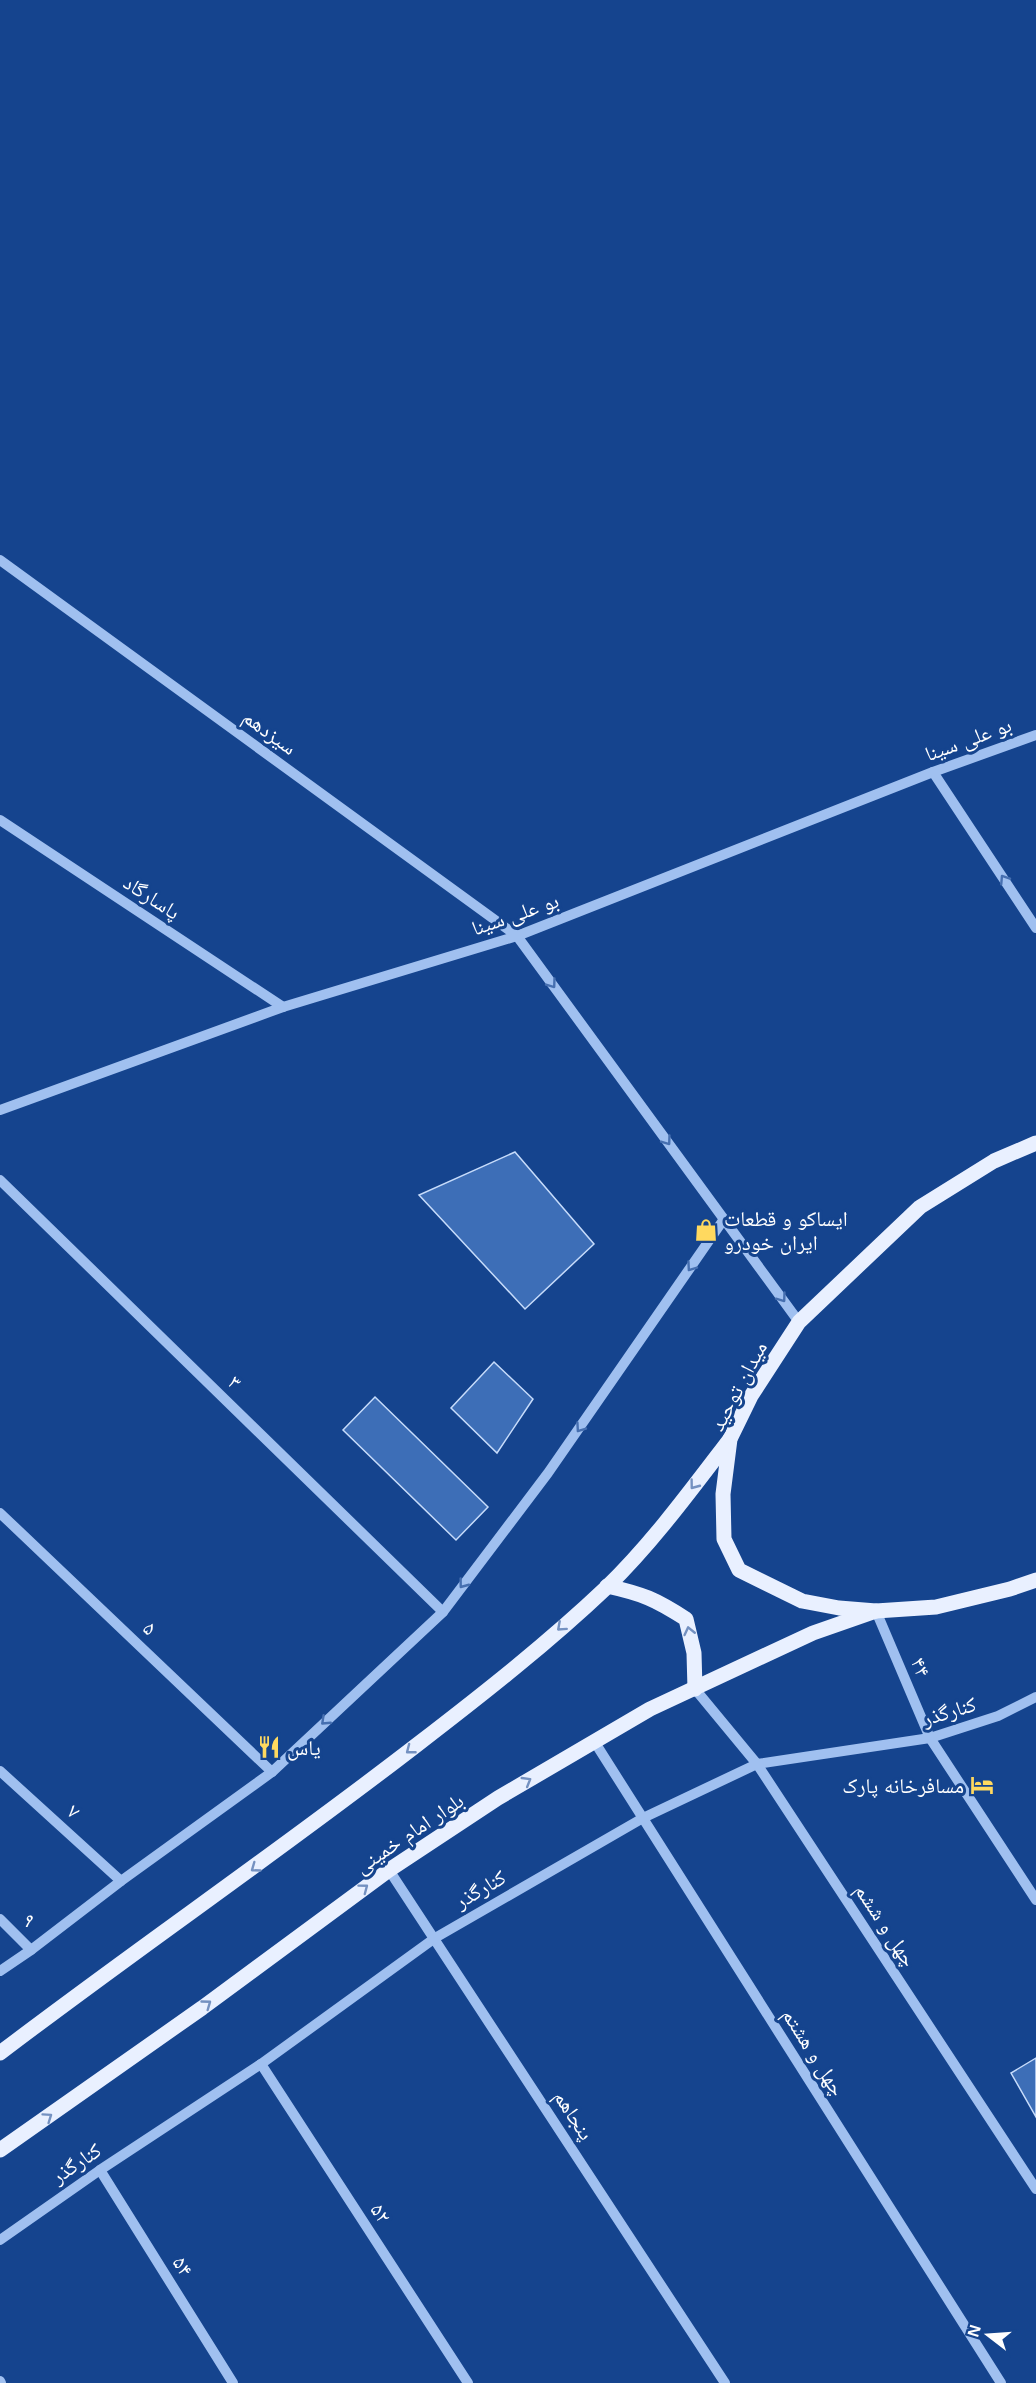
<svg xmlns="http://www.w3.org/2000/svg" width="1036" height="2383" viewBox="0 0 1036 2383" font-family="Arial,'Noto Naskh Arabic',sans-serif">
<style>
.building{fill:#3d6eb7;stroke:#c7dcfb;stroke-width:1.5}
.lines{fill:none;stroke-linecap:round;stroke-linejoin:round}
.minor{stroke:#a0c0f0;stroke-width:10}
.major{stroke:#e9f0ff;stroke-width:15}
.oneway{stroke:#466fb0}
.oneway2{stroke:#7491c1}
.labels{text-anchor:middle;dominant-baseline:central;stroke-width:6;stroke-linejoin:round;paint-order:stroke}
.street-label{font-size:21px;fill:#fff;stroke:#15448e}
.poi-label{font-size:21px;fill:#fff;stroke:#15448e;text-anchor:start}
</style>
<rect width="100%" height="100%" fill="#15448e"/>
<g class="building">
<polygon points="515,1152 594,1244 525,1309 419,1195"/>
<polygon points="494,1362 533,1399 497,1453 451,1408"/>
<polygon points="375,1397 488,1507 456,1540 343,1430"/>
<polygon points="1036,2058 1036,2117 1011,2073"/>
</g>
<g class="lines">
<g class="minor">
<polyline points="0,560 517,936 799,1322"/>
<polyline points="933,772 1036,928"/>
<polyline points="0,820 283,1007"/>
<polyline points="0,1110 283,1007 517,936 933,772 1036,735"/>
<polyline points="0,1180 443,1612"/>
<polyline points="0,1513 272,1772"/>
<polyline points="876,1611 930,1738 1036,1900"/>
<polyline points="695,1689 757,1764 1036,2189"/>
<polyline points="594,1741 1001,2383"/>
<polyline points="0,1771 121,1881"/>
<polyline points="389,1870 725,2383"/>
<polyline points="0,1919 31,1950"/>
<polyline points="0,1971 31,1950 121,1881 272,1772 443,1612 548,1473 724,1219"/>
<polyline points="261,2064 468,2383"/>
<polyline points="100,2170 233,2383"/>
<polyline points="0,2240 100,2170 261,2064 435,1938 643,1818 757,1764 930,1738 998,1716 1036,1697"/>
<polyline points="0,2381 1,2383"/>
</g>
<g class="major">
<polyline points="1036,1143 994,1161 920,1207 799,1322 751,1396 730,1439 723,1494 724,1539 739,1570 802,1601 839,1608 876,1611 936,1607 1010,1589 1036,1580"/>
<path d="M 607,1586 C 643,1594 655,1599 686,1619 L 694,1653 L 695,1689"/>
<path d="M 0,2053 C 138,1948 281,1850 418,1744 C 483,1694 548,1643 607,1587 C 653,1542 691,1490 730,1439"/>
<polyline points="0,2150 202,2008 389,1870 498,1798 650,1709 813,1633 876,1611"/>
</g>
</g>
<defs><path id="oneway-chevron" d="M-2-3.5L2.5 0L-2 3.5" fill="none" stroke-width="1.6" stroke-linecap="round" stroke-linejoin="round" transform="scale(1.5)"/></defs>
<g class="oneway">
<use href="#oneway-chevron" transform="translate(1004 879) rotate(-123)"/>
<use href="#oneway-chevron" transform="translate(552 984) rotate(54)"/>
<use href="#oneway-chevron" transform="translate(667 1141) rotate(54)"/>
<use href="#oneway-chevron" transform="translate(691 1267) rotate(125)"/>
<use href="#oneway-chevron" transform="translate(782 1298) rotate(54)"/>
<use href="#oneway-chevron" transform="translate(580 1428) rotate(125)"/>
<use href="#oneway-chevron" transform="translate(463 1584) rotate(127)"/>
<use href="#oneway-chevron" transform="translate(325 1721) rotate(137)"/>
</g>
<g class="oneway2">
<use href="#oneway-chevron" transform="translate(694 1485) rotate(127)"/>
<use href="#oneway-chevron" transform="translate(561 1627) rotate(138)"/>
<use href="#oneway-chevron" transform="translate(689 1631) rotate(-103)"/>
<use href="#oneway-chevron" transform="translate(410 1750) rotate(142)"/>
<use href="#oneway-chevron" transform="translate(527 1781) rotate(-31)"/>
<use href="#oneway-chevron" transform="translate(255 1868) rotate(144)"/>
<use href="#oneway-chevron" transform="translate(364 1888) rotate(-37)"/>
<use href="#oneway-chevron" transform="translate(207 2004) rotate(-36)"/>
<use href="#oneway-chevron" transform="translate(48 2117) rotate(-35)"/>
</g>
<defs>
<g id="shop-bare" transform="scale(1.8)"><path d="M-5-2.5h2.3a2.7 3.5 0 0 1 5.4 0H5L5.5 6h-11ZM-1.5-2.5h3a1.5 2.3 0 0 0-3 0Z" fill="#ffd95f" stroke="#15448e" stroke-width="2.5" paint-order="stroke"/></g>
<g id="restaurant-bare" transform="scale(1.8)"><path d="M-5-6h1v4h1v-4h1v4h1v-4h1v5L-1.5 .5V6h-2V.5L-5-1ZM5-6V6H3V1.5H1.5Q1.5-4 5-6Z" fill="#ffd95f" stroke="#15448e" stroke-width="2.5" paint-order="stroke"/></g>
<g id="hotel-bare" transform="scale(1.8)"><path d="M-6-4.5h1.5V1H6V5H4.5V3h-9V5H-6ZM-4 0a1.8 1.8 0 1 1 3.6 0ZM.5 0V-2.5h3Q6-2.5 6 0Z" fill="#ffd95f" stroke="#15448e" stroke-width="2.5" paint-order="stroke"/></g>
</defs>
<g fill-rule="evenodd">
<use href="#shop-bare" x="706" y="1230"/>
<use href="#restaurant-bare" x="269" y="1747"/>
<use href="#hotel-bare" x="982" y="1785"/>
</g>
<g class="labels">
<g class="street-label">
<text transform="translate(270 732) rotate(36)">سیزدهم</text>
<text transform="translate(968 739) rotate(-20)">بو علی سینا</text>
<text transform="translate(152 897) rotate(33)">پاسارگاد</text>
<text transform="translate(515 914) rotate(-19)">بو علی سینا</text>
<text transform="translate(235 1382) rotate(44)">۳</text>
<text transform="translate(738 1386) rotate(-62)">میدان توحید</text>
<text transform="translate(150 1628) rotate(44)">۵</text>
<text transform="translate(921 1667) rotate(67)">۴۴</text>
<text transform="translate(949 1711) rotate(-17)">کنارگذر</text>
<text transform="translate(74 1811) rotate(42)">۷</text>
<text transform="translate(409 1833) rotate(-34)">بلوار امام خمینی</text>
<text transform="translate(480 1889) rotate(-30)">کنارگذر</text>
<text transform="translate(29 1920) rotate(44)">۹</text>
<text transform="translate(886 1925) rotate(57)">چهل و ششم</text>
<text transform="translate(814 2052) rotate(58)">چهل و هشتم</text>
<text transform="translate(574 2115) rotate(57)">پنجاهم</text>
<text transform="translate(76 2163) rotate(-34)">کنارگذر</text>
<text transform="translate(381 2213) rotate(57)">۵۲</text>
<text transform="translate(183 2266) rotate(58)">۵۴</text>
</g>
<g class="poi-label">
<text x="724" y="1218">ایساکو و قطعات<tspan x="724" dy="24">ایران خودرو</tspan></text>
<text x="287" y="1747">یاس</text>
<text x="964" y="1785" text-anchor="end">مسافرخانه پارک</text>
</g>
</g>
<g transform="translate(988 2335) rotate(287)" stroke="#15448e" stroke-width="4.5" paint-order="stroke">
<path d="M0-4.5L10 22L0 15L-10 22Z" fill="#ffffff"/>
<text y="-9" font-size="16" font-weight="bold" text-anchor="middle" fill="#ffffff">N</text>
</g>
</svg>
